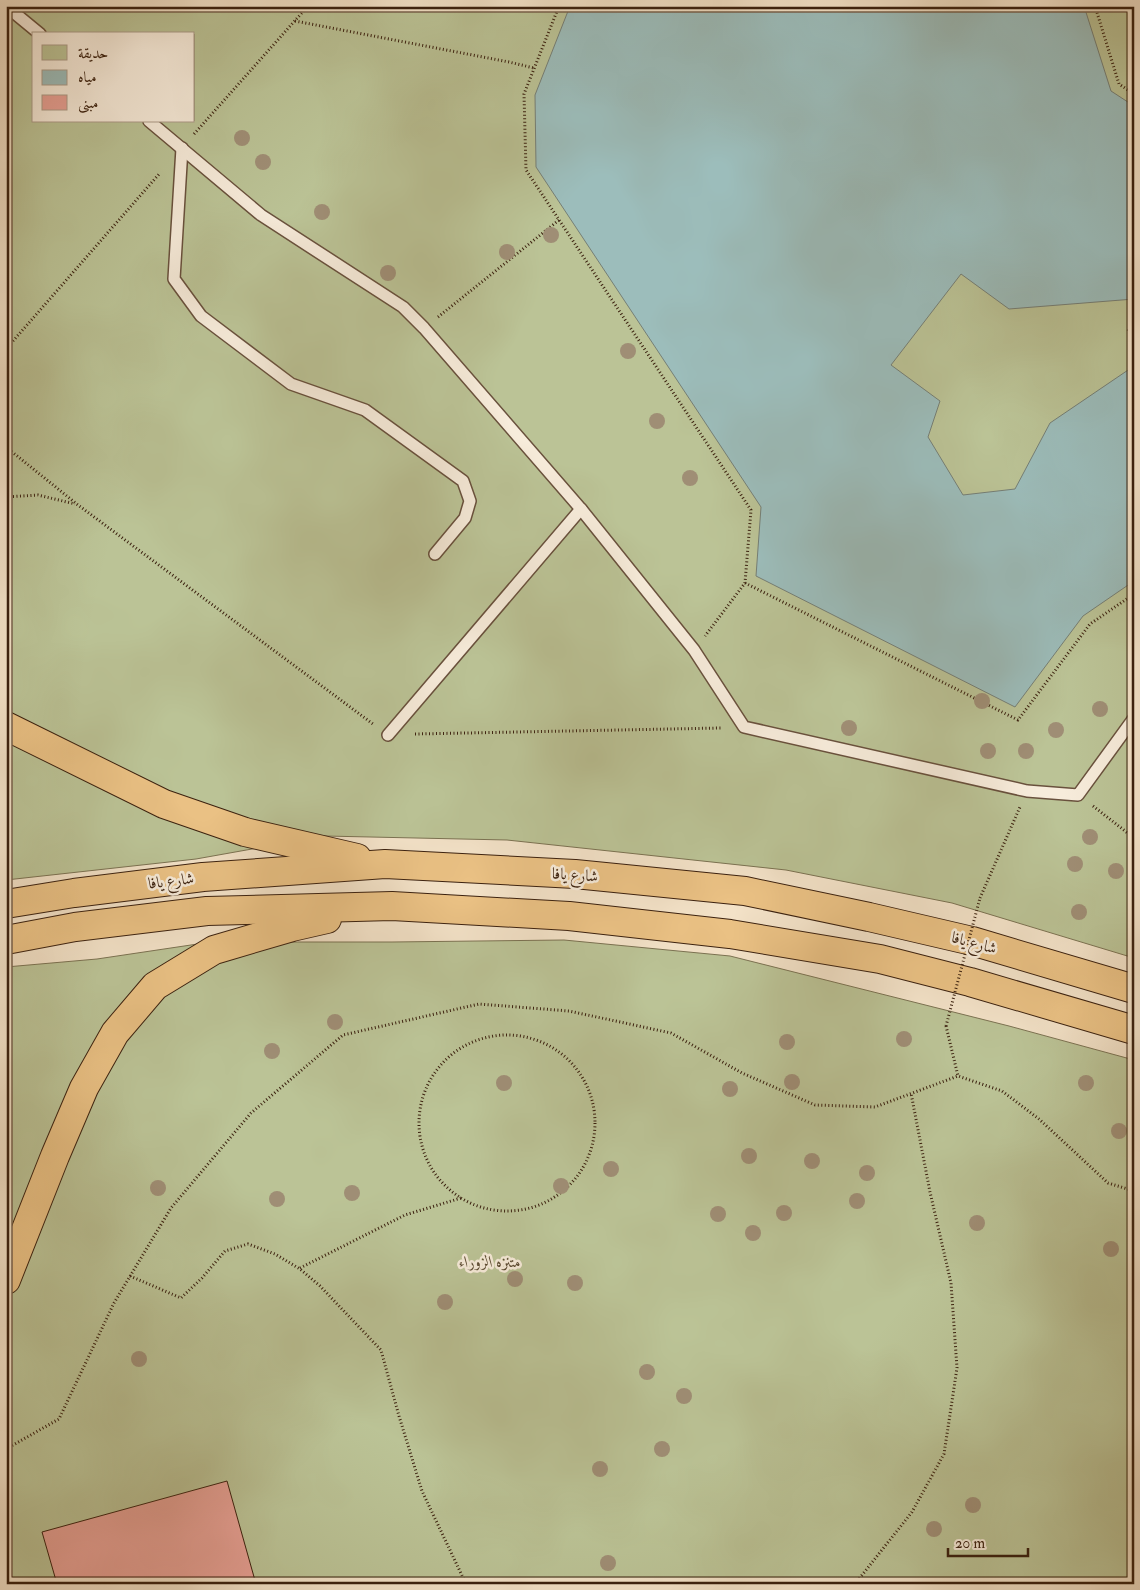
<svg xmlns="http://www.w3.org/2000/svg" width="1140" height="1590" viewBox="0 0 1140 1590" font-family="'IM FELL Double Pica',Amiri,serif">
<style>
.green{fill:#bbc396;stroke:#7b7252;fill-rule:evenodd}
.water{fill:#9cbdbb;stroke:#757f76}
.building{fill:#e7a095;stroke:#3b210f}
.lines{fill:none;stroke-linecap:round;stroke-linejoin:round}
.service-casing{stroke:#69513d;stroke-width:14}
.motorway-casing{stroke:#3b210f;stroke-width:30}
.path{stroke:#3b210f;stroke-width:3;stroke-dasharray:1 2.5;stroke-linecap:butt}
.service{stroke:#f7ecdb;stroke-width:11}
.motorway{stroke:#eac184;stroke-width:28}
.path-bridge{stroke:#3b210f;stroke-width:3;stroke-dasharray:1 2.5;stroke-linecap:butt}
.tree{fill:#9f8e75}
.labels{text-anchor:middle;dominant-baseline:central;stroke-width:5;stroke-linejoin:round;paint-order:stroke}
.street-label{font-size:16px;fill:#3b210f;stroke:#f7ecdb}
.park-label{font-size:16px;font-style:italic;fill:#5b4a31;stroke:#f7ecdb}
</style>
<rect width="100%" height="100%" fill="#f3e2c8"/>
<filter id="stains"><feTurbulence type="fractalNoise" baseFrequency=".004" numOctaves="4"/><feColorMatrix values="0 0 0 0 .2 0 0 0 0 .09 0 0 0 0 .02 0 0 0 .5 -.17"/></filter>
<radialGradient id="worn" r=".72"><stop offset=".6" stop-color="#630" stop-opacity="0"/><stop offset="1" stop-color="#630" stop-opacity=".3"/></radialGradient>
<g class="green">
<path d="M 6,6 L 1134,6 L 1134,958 L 952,903 L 786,870 L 507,840 L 325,836 L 196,859 L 6,880 ZM 34,34 L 194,34 L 194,121 L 34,121 Z"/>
<polygon points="564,940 730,956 1009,1026 1134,1060 1134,1584 6,1584 6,967 97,959 211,942 392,942"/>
</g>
<polygon class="water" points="570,6 1084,6 1111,91 1134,106 1134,299 1009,309 961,274 891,365 940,401 928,437 963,495 1015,489 1050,423 1134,366 1134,581 1083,616 1015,707 756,576 761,507 536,167 535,95"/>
<polygon class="building" points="227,1481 256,1584 57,1584 42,1532"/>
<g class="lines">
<g class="service-casing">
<g id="service">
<polyline points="6,6 40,34"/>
<polyline points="149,121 261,215 403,307 424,328 581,509 694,650 744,727 1027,791 1078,795 1134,718"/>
<polyline points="182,148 174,279 201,316 291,384 365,410 463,481 470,501 465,518 435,554"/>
<polyline points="388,735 581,509"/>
</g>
</g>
<g class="motorway-casing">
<g id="motorway">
<polyline points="6,726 164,804 245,832 357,858"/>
<polyline points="6,904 74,893 203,877 385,864 575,874 745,891 869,917 972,941 1134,989"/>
<polyline points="6,940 75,927 207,911 392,906 569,916 730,934 880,959 970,982 1134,1030"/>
<polyline points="6,1280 55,1156 84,1088 115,1033 155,986 214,950 292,927 327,919"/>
</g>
</g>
<g class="path">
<polyline points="559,6 524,94 526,170 751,510 745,583 705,636"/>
<polyline points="1095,6 1119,84 1134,94"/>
<polyline points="295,21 509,62 534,68"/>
<polyline points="194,134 308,6"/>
<polyline points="438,317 559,220"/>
<polyline points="1128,331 1134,322"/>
<polyline points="6,349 160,173"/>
<polyline points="6,447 78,505 373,724"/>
<polyline points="6,497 38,495 75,504"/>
<polyline points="745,583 1018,720 1090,624 1134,594"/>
<polyline points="415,734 721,728"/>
<polyline points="1093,806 1134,838"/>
<polyline points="980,898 1020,807"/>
<polyline points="946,1026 958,1076"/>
<circle cx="507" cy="1123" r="88"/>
<polyline points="300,1268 405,1215 461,1198"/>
<polyline points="130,1276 181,1298 202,1278 225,1251 248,1244 275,1254 300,1269 320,1286 381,1350 399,1416 422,1491 466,1584"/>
<polyline points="6,1449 59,1419 114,1303 171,1208 251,1113 343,1035 479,1004 569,1011 671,1033 742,1073 815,1105 875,1107 958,1076 1002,1091 1039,1119 1108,1183 1134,1191"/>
<polyline points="536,1584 564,1582 575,1584"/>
<polyline points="855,1584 912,1512 944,1454 957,1368 951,1283 930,1192 911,1093"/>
</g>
<use href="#service" class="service"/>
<use href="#motorway" class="motorway"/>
<polyline class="path-bridge" points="946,1026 980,898"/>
</g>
<g class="tree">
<circle cx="242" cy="138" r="8"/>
<circle cx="263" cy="162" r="8"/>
<circle cx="322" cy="212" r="8"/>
<circle cx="551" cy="235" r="8"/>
<circle cx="507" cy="252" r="8"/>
<circle cx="388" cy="273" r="8"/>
<circle cx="628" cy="351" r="8"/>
<circle cx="657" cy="421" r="8"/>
<circle cx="690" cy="478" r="8"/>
<circle cx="982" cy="701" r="8"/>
<circle cx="1100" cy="709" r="8"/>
<circle cx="849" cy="728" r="8"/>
<circle cx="1056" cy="730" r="8"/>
<circle cx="988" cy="751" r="8"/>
<circle cx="1026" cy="751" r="8"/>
<circle cx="1090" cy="837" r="8"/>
<circle cx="1075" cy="864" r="8"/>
<circle cx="1116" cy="871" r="8"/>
<circle cx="1079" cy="912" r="8"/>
<circle cx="335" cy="1022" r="8"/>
<circle cx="904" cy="1039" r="8"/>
<circle cx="787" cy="1042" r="8"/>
<circle cx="272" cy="1051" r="8"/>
<circle cx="792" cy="1082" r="8"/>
<circle cx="504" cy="1083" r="8"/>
<circle cx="1086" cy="1083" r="8"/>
<circle cx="730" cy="1089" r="8"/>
<circle cx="1119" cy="1131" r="8"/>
<circle cx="749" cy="1156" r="8"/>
<circle cx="812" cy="1161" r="8"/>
<circle cx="611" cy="1169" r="8"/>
<circle cx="867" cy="1173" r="8"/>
<circle cx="561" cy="1186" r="8"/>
<circle cx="158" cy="1188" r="8"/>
<circle cx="352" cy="1193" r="8"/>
<circle cx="277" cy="1199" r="8"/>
<circle cx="857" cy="1201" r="8"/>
<circle cx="784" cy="1213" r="8"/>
<circle cx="718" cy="1214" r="8"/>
<circle cx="977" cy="1223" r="8"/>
<circle cx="753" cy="1233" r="8"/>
<circle cx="1111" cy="1249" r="8"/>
<circle cx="515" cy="1279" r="8"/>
<circle cx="575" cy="1283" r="8"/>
<circle cx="445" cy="1302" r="8"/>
<circle cx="139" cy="1359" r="8"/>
<circle cx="647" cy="1372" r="8"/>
<circle cx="684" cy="1396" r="8"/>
<circle cx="662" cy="1449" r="8"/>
<circle cx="600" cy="1469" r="8"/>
<circle cx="973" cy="1505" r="8"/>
<circle cx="934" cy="1529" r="8"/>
<circle cx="608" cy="1563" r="8"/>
</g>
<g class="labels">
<g class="street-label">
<text transform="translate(575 875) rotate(4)">شارع يافا</text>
<text transform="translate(171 881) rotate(-7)">شارع يافا</text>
<text transform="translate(974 943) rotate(15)">شارع يافا</text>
</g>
<g class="park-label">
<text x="490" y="1262">متنزه الزوراء</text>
</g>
</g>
<rect width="1140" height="1590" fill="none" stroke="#f3e2c8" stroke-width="25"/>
<rect x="8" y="8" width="1125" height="1575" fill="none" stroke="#3b210f" stroke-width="2.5"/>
<rect x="12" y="12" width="1115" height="1565" fill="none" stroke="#3b210f"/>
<rect x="32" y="32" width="162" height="90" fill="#f7ecdb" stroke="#ac9b89"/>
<rect x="42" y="45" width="25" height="15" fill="#bbc396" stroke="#ac9b89"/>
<text x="78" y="58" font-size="15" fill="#3b210f">حديقة</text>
<rect x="42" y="70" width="25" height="15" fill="#9cbdbb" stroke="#ac9b89"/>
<text x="78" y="82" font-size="15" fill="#3b210f">مياه</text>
<rect x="42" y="95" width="25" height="15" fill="#e7a095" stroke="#ac9b89"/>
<text x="78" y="108" font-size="15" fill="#3b210f">مبنى</text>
<path d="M948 1548v8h80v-8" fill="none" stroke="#3b210f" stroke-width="2.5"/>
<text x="955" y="1548" font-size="15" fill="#3b210f" stroke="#f7ecdb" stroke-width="4" paint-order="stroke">20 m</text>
<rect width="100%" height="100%" filter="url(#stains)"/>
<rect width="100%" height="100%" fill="url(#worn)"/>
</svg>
